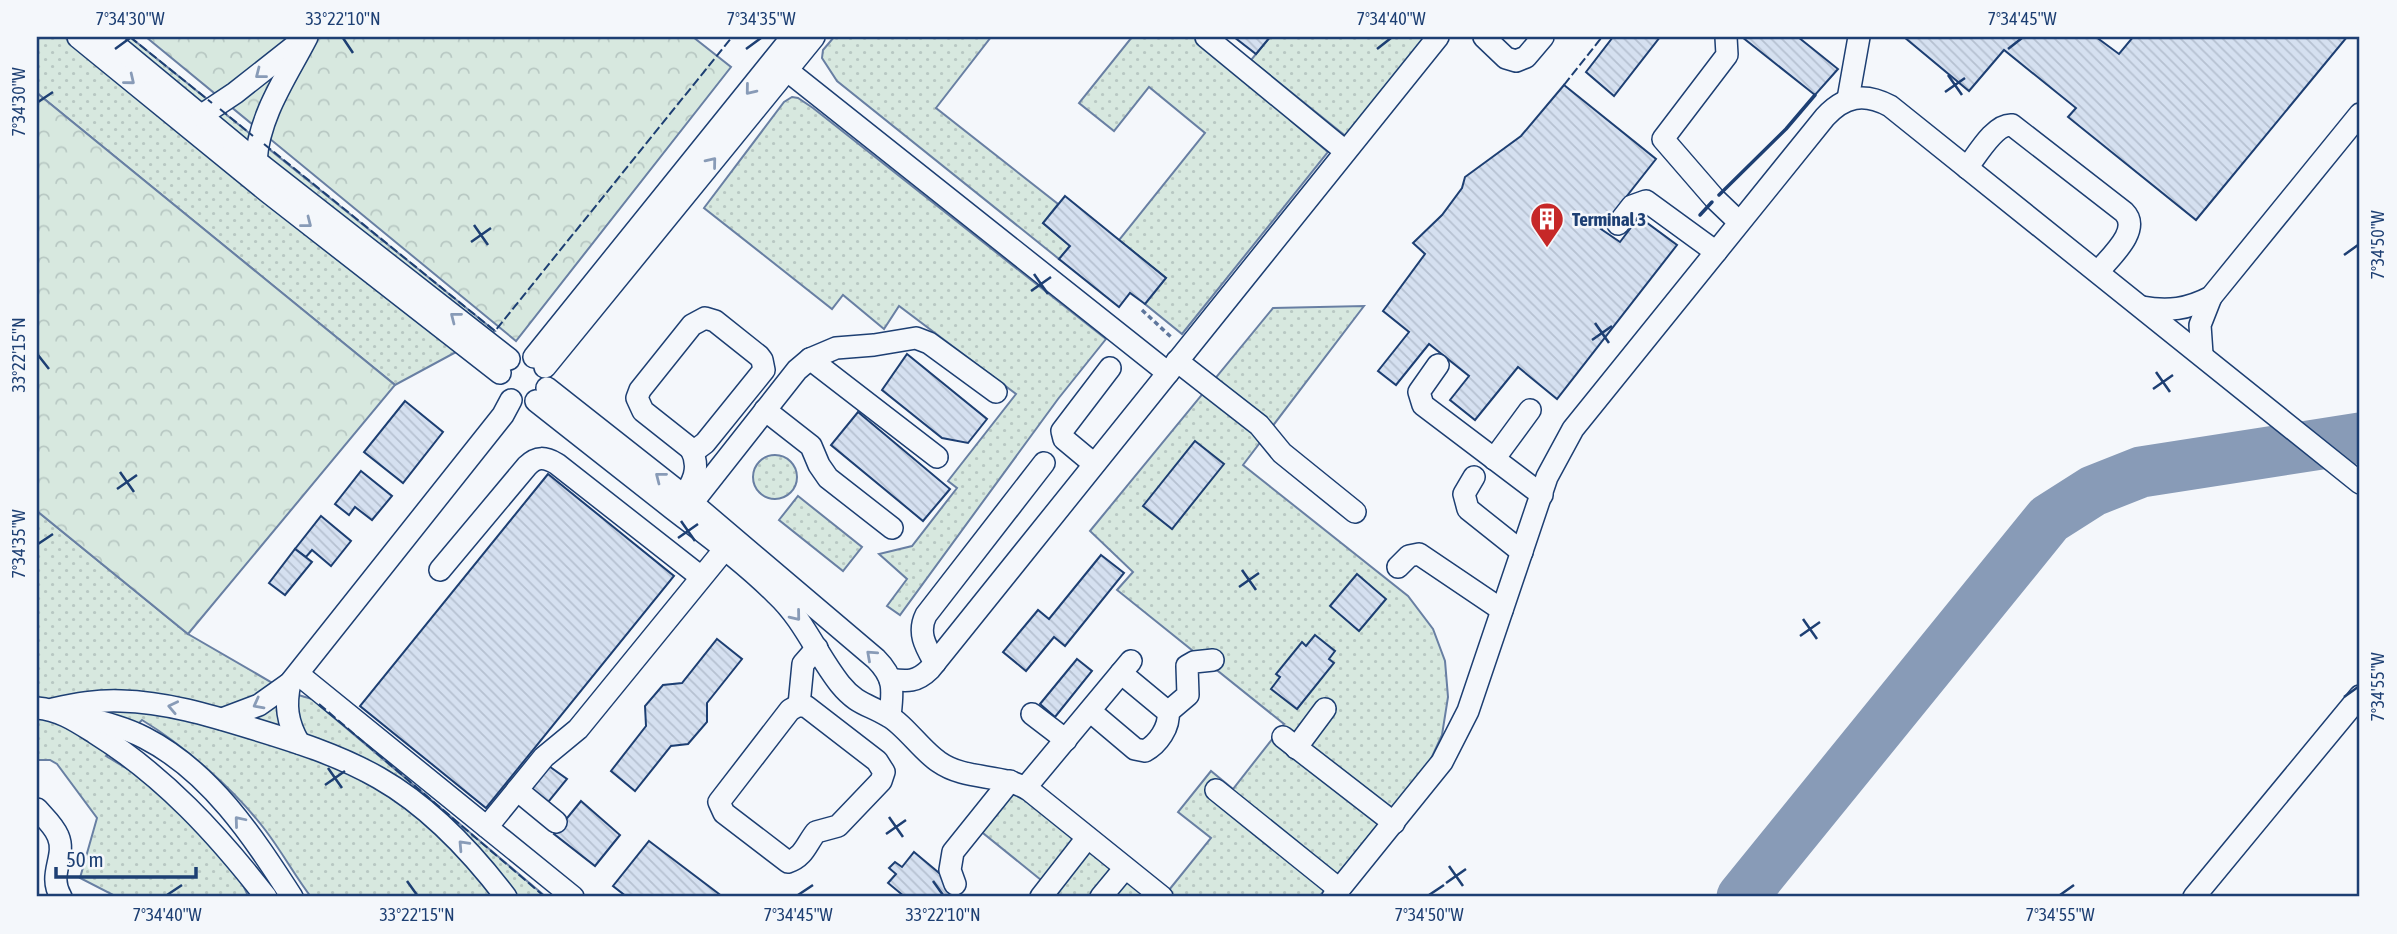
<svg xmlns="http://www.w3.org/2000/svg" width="2397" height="934" viewBox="0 0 2397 934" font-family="'Asap Condensed',sans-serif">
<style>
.grass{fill:url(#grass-dots);stroke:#687fa3;stroke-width:2}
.forest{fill:url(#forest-crowns);stroke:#687fa3;stroke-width:2}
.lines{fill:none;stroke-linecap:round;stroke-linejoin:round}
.taxiway{stroke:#889bb7;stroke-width:51}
.building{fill:url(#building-back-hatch);stroke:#1d3f73;stroke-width:2}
.minor-casing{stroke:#1d3f73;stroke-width:24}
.path{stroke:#5e769c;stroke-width:3.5;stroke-dasharray:5 3.5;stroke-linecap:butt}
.minor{stroke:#f4f7fb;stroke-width:21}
.fence{stroke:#1d3f73;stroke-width:2;stroke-dasharray:9 3.5;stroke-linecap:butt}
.wall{stroke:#1d3f73;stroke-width:3.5}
.oneway{stroke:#889bb7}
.ticks{fill:none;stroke:#1d3f73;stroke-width:2.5}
.labels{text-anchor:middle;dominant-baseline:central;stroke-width:5;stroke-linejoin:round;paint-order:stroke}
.poi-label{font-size:19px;font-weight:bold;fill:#1d3f73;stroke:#f4f7fb;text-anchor:start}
.neatline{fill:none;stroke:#1d3f73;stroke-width:2.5}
.ticks-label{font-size:18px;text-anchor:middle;fill:#1d3f73}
</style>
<defs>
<pattern id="grass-dots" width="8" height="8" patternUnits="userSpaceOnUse" patternTransform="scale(1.75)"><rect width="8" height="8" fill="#d7e8df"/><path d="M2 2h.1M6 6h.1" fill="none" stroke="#b8c8c3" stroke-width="1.8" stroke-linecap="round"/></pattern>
<pattern id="forest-crowns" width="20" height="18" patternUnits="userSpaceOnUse" patternTransform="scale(1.75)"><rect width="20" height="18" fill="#d7e8df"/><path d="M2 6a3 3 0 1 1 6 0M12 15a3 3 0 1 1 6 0" fill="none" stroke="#b8c8c3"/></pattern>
<pattern id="building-back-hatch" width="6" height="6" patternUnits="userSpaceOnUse" patternTransform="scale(1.75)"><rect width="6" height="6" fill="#d5e0f0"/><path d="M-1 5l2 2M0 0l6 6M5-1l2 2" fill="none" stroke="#b6c1d1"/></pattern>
</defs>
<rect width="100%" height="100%" fill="#f4f7fb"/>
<g class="grass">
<polygon points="37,37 130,37 495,331 395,385 37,93"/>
<polygon points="834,37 991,37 936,108 1058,204 1043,223 1070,246 1059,259 837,81 822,58 823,50"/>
<polygon points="1132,37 1199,37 1294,114 1290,120 1328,152 1182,334 1145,304 1166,278 1119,240 1205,133 1149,87 1114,131 1079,103"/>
<polygon points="1270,37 1430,37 1348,138 1251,60"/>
<polygon points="792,97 798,98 813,108 1106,339 1058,399 900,615 887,606 907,579 879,554 912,546 957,488 948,481 1016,394 899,306 884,329 843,295 832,309 704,208 784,102"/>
<polygon points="1364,306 1243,465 1408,596 1433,629 1445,661 1448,697 1442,735 1430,761 1319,897 1062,897 978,829 1018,780 1165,895 1211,838 1178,812 1211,771 1233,789 1284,724 1117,590 1133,572 1090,531 1273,308"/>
<circle cx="775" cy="477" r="22"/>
<polygon points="798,496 862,547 843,571 779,520"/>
<path d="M 37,511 L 188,634 L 288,692 L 319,701 L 319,705 L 546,897 L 311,897 C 295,876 282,852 266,831 C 236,791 185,746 142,720 L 106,756 C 122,766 141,776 157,788 C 187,812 234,861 248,896 L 117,897 L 80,878 L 97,818 L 57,764 L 50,760 L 37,760 Z"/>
</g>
<g class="forest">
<polygon points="146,37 693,37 731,67 516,341"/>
<polygon points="37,93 395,385 188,634 37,511"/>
</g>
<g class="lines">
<polyline class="taxiway" points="1742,897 2049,519 2093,491 2141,472 2360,438"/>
</g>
<g class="building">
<polygon points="1234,37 1270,37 1256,54"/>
<polygon points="1613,37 1660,37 1614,96 1586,72"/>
<polygon points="1742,37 1798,37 1838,69 1815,95"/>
<polygon points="1904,37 2096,37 2119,54 2133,37 2347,37 2196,220 2068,117 2076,108 2004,50 1969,91"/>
<polygon points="1564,85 1656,159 1601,229 1620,242 1639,217 1677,245 1557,399 1518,367 1475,420 1450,400 1469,376 1429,344 1396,385 1378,371 1409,332 1383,311 1425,254 1413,243 1442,215 1462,188 1465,177 1521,136"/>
<polygon points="1065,196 1166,278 1145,304 1130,293 1119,307 1059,259 1070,246 1043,223"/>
<polygon points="907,354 987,419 968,443 942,438 882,390"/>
<polygon points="405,401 443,432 403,483 364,452"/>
<polygon points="858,412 950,489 923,521 831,445"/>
<polygon points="1195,441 1224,464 1172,529 1143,506"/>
<polygon points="361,471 392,496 372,520 355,507 349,515 335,504"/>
<polygon points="548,474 674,576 486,808 360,706"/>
<polygon points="321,516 351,541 331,566 312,550 306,557 295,549"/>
<polygon points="295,549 312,562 285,595 269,583"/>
<polygon points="1101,555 1124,573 1065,646 1054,637 1026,671 1003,652 1038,610 1049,619"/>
<polygon points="1357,574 1386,599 1359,631 1330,606"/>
<polygon points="1315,635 1335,651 1329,659 1334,663 1297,709 1271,689 1280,677 1276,674 1302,642 1306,646"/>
<polygon points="717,639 742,659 707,703 707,722 688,744 671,746 635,791 611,771 646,726 645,706 663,685 682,683"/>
<polygon points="1077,659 1092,671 1055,717 1040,704"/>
<polygon points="546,764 567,779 545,806 525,792"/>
<polygon points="581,801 620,835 595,866 554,834"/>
<polygon points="649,841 723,897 627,897 613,886"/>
<polygon points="914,852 957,888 950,897 905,897 888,883 896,874 889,868 895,862 902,867"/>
</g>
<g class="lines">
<g class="minor-casing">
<g id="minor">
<polyline points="78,37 268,192 500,373"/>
<polyline points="106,37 256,161 509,359"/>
<polyline points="1206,37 1345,151"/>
<polyline points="1484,37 1506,58 1516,61 1526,57 1543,37"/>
<polyline points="1726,37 1727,55 1663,139 1715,199 1739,222"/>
<polyline points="774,60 1168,373"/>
<polyline points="1848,99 1859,37"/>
<polyline points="202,115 235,93 301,41"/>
<path d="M 256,161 C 259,115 287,76 307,37"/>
<path d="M 1967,168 C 1977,155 1995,123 2012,125 L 2124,212 C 2142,230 2110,257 2098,272"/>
<polyline points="1618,224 1632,206 1646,201 1716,252"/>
<path d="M 2142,307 C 2168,312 2188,309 2211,297 L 2360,114"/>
<polygon points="705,318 715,321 759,356 762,360 764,370 705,443 697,449 691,449 643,411 637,398 640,390 692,325"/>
<polyline points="2202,354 2200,325 2211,297"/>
<polyline points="534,357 792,37"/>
<polyline points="810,359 937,457"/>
<polyline points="1177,361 1259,425 1282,453 1355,512"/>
<polyline points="1438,365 1419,392 1423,405 1542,495"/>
<polyline points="545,367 814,37"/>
<path d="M 547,388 L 684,496 L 876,659 C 895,678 893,690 890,716"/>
<path d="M 536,401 C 582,437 627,473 673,509 C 708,536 745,563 776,594 C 804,620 817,655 840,684 C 857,705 868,704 888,716 C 904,724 922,751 939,762 C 966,781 1002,773 1029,790 L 1162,897"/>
<polyline points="765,410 811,446 819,465 828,478 892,528"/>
<polyline points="1494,459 1530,410"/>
<polyline points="1094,464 1064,439 1062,431 1110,368"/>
<polyline points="1474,477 1464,494 1468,509 1522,552"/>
<path d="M 681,499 C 693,484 701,468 691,449"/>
<polyline points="685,512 797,370 810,359 836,348 874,345 916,338 929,343 996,392"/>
<polyline points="1398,567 1409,556 1419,554 1502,610"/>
<path d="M 440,570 L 527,466 C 537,456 545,457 557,464 L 701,577"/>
<path d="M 935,663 C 926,647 917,633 926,615 L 1044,463"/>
<polyline points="298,674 573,897"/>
<path d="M 890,679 C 907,682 917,682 930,669 L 1438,37"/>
<path d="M 290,683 C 285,705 287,722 299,743"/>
<path d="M 799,705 L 807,707 L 877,761 L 884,772 L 881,781 L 838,826 L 816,832 C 807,843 804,857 788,862 L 724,813 L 719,802 L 790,710 Z"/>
<polyline points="799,705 803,664 817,648"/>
<path d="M 37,708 C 60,710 76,721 95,733 C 164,776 217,834 266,897"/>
<path d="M 53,709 C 76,704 97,700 121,701 C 165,702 209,715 251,728 C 294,741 339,755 379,778 C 430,807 471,851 506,897"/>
<path d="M 58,711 C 87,719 118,724 145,738 C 211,772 253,837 292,897"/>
<path d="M 1090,711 L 1135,749 L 1145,751 C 1158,744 1170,727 1168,712 L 1121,673"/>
<polyline points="1168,712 1188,695 1187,666 1194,662 1213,660"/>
<polyline points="1032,714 1066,740"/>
<polyline points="222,719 259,705 290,683 503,415 511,400"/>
<polyline points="1283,737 1394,823"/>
<polyline points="1296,748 1325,709"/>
<polyline points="1026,787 1131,661"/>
<polyline points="517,790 556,822"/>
<polyline points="1216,790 1339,889"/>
<path d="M 37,809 C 44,817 54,826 58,836 C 67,857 47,874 61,897"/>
<polyline points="487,827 544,757 578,729 733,539"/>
<polyline points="955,884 950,870 953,852 1010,781"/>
<polyline points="1041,897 1087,838"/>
<polyline points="1101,897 1125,868"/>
<path d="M 1333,897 L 1442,762 L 1468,711 L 1547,477 L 1573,429 L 1825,117 C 1844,96 1864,92 1890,106 L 2360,483"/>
<polyline points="2194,897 2360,696"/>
</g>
</g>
<polyline class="path" points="1142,310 1171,337"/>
<use href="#minor" class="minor"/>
<g class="fence">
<polyline points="130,37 212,103"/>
<polyline points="1564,85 1602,37"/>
<polyline points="220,109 253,136"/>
<polyline points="264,144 495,331 732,37"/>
<polyline points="319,704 545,897"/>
</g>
<g class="wall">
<polyline points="1719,195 1786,129 1815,95"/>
<polyline points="1700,215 1712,202"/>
</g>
</g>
<defs><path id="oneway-chevron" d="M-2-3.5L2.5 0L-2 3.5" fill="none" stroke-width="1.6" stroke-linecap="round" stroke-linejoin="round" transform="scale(1.75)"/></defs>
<g class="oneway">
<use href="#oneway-chevron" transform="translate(260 74) rotate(142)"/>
<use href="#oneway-chevron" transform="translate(130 80) rotate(39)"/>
<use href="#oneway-chevron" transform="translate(750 90) rotate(129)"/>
<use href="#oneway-chevron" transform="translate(712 162) rotate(-51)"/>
<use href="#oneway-chevron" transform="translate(307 223) rotate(38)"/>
<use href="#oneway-chevron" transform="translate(455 317) rotate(-142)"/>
<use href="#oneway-chevron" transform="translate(660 477) rotate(-142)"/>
<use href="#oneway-chevron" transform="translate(796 616) rotate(51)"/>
<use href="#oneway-chevron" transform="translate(871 655) rotate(-138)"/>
<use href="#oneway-chevron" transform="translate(258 704) rotate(152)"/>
<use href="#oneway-chevron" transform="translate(173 707) rotate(-168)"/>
<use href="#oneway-chevron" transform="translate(239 821) rotate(-130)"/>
<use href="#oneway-chevron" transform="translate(463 845) rotate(-133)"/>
</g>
<path class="ticks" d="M 343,38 L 353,53M 115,49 L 130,38M 746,49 L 761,38M 1377,49 L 1391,38M 2008,49 L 2022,38M 1948,75 L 1962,95M 1945,92 L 1965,78M 38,102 L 53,92M 474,225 L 488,245M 471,242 L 491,228M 2344,255 L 2358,245M 1034,274 L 1048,294M 1031,291 L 1051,277M 1595,323 L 1609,343M 1592,340 L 1612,326M 38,355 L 49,369M 2156,372 L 2170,392M 2153,389 L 2173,375M 120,472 L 134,492M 117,489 L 137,475M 681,521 L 695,541M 678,538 L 698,524M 38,544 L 53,534M 1242,570 L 1256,590M 1239,587 L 1259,573M 1803,619 L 1817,639M 1800,636 L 1820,622M 2344,697 L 2358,687M 328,768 L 342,788M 325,785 L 345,771M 889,817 L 903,837M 886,834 L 906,820M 1449,866 L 1463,886M 407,881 L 417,895M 933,881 L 943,895M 1446,883 L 1466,869M 167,895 L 182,885M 798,895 L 813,885M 1429,895 L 1444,885M 2060,895 L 2074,885"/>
<defs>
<g id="building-pin" transform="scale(1.75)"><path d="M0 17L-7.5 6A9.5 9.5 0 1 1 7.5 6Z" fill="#c62828" stroke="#f4f7fb"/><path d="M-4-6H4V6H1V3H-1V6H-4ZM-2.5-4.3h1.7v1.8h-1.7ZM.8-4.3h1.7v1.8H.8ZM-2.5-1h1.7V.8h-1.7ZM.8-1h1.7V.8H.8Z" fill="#fff"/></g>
</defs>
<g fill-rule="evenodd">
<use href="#building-pin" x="1547" y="219"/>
</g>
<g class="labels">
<g class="poi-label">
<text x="1572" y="219">Terminal 3</text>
</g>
</g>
<rect width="2397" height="934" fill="none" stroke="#f4f7fb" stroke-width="77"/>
<path d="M56 867v10h140v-10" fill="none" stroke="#1d3f73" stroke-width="3.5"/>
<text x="66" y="867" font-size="21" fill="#1d3f73" stroke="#f4f7fb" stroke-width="5" paint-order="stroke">50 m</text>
<rect x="38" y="38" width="2320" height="857" class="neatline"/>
<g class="ticks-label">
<text x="130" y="25">7°34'30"W</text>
<text x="343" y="25">33°22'10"N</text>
<text x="761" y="25">7°34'35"W</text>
<text x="1391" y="25">7°34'40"W</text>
<text x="2022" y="25">7°34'45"W</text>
<text transform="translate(19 102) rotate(-90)" y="6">7°34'30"W</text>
<text transform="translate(2378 245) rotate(-90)" y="6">7°34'50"W</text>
<text transform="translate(19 355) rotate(-90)" y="6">33°22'15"N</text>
<text transform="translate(19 544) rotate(-90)" y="6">7°34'35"W</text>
<text transform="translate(2378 687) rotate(-90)" y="6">7°34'55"W</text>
<text x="167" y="921">7°34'40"W</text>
<text x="417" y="921">33°22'15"N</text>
<text x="798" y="921">7°34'45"W</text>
<text x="943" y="921">33°22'10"N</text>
<text x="1429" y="921">7°34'50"W</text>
<text x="2060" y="921">7°34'55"W</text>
</g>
</svg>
